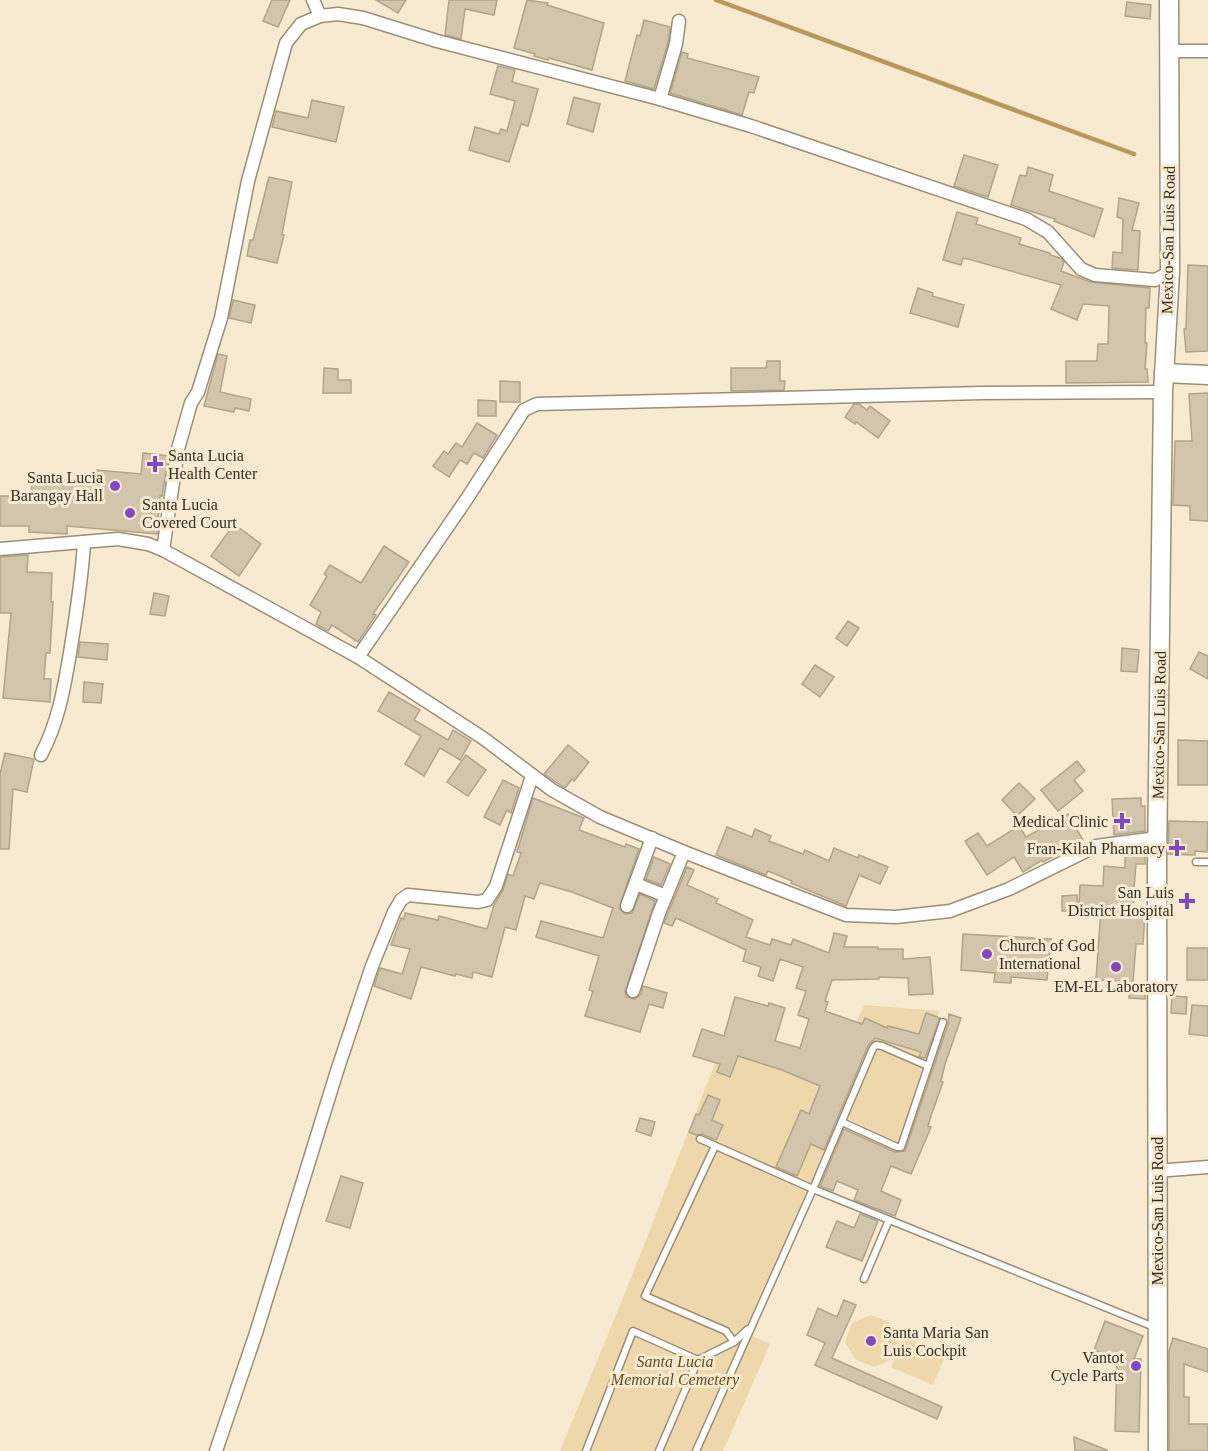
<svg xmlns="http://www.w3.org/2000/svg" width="1208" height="1451" viewBox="0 0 1208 1451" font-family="'Times New Roman',serif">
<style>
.green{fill:#eed7aa}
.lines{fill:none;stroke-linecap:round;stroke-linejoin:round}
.stream{stroke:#b6995c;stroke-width:4.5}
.building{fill:#d2c5ac;stroke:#b0a48b;stroke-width:1.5}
.lane-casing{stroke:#9a8f76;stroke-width:9}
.street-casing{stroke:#9a8f76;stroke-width:15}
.secondary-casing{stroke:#9a8f76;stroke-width:21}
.lane{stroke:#fff;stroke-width:6}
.street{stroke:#fff;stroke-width:12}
.secondary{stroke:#fff;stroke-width:18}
.poi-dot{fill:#8149c0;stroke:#f7ead0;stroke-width:2}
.labels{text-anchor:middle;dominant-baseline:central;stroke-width:6;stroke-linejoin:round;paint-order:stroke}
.street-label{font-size:16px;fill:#332f24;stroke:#f7ead0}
.poi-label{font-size:16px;fill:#332f24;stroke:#f7ead0;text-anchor:end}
.park-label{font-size:16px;font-style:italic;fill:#655021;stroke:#f7ead0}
</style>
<rect width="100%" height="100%" fill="#f7ead0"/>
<g class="green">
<polygon points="864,1005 939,1011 901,1144 846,1118 750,1335 770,1344 723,1451 560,1451 627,1288 729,1028 836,1072"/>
<polygon points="871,1315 889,1322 898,1339 892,1359 875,1367 856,1360 845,1342 852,1323"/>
<polygon points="904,1337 946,1354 933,1385 891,1367"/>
</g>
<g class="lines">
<polyline class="stream" points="716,0 1134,154"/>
</g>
<g class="building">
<polygon points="272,0 290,0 278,27 263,21"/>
<polygon points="376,0 406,0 398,13"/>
<polygon points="449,0 497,0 494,15 465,9 461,39 445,35"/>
<polygon points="527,0 548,3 547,5 604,23 592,70 549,58 548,60 534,56 535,54 514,48"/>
<polygon points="1127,2 1151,5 1150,19 1125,16"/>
<polygon points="644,20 670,27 668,43 654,89 625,81 637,35 640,36"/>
<polygon points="682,52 688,54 687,58 759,77 754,93 749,92 742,115 670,93"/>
<polygon points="498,66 515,70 512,82 538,89 528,126 521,124 509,162 469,150 475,127 499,134 501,129 507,131 515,101 490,94"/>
<polygon points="574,97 600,104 593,132 567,124"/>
<polygon points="312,100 344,107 336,142 272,127 276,111 308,118"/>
<polygon points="964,155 998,165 988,197 954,186"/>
<polygon points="1028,167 1053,175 1049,191 1103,209 1094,237 1054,221 1055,219 1011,205 1020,175 1026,176"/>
<polygon points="269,177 292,182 282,234 284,235 277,263 247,256 250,240 253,240"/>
<polygon points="1119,198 1139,203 1132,230 1140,231 1138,270 1112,268 1113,252 1122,253 1123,219 1117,217"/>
<polygon points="957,212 978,218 976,224 1021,238 1019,244 1050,253 1050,255 1060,258 1064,262 1061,271 1090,282 1150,288 1149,308 1146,308 1145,343 1147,343 1145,369 1147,369 1148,382 1066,383 1066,361 1097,361 1098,344 1108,344 1109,306 1083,304 1077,320 1051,309 1061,285 968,259 963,258 961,265 943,260"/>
<polygon points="1188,265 1208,266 1208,351 1186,352 1184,329 1186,329"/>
<polygon points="918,288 933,293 932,296 964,305 958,327 910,313"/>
<polygon points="233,300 255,305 251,323 229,318"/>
<polygon points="218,354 227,356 220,392 251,399 249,411 235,408 234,412 204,406"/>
<polygon points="767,361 780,361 780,381 785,381 784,390 731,391 731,368 766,368"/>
<polygon points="324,368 338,369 338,380 351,380 351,393 323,393"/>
<polygon points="500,381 520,382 520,402 500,402"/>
<polygon points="1208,393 1208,521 1190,520 1190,506 1173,505 1175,441 1192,441 1189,394"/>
<polygon points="478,400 496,401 496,416 478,416"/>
<polygon points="854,404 859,404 867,410 870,406 890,421 878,438 856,422 855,424 845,417"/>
<polygon points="477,423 497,435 483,458 474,453 467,464 460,460 449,477 433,466 444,451 448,454 456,443 462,447"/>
<polygon points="143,453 169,456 162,496 160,496 157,534 67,526 67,534 29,532 29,526 0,526 0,496 31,496 32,478 96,482 97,470 141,474"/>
<polygon points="234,524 261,544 239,576 211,556"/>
<polygon points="384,546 409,562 373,614 376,615 358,642 332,625 328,631 316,624 321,612 310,605 327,576 324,574 330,565 361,583"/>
<polygon points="28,555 27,572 52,573 51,602 53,602 50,653 46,653 44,679 51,679 50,702 3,698 11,613 0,613 0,557"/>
<polygon points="154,593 169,596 165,616 150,614"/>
<polygon points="848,621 859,628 847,646 836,638"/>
<polygon points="80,642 108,644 107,660 78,657"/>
<polygon points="1122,648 1139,650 1137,672 1121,671"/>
<polygon points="1199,652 1208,656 1208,679 1190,669"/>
<polygon points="815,665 834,677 820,697 802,684"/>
<polygon points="84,682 103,684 101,703 83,702"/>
<polygon points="389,692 420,710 414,720 448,740 453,730 471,741 460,760 440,748 424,776 405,764 421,736 378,711"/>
<polygon points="1178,740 1208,741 1208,785 1178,785"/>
<polygon points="568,745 589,762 574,781 572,779 565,788 544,774"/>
<polygon points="5,753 34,759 27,792 13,789 9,849 0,849 0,774"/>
<polygon points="466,755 486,770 468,796 447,782"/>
<polygon points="1077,761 1085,771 1074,780 1083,791 1058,811 1041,790"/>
<polygon points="503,780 519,788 511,813 507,810 500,825 484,817"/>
<polygon points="1019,783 1035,799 1017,816 1002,800"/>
<polygon points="533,798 584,818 579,830 625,847 626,844 639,849 619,908 625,914 632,913 640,894 655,901 625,992 627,997 635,999 641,994 643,986 667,993 663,1008 649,1004 640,1032 585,1016 593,991 589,990 599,956 536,937 541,921 603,938 613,908 572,892 540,883 534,899 525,896 516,930 505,927 492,977 473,972 472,978 456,974 455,976 421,967 411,999 374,986 380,968 402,974 410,949 391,945 401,918 404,919 405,913 438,920 439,916 487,929 494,905 503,890 508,874 513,876 521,853 517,852"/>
<polygon points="1141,798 1141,806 1145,806 1145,831 1114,835 1112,799"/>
<polygon points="1068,814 1083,840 1043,862 1042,860 1023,872 1014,857 987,875 965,841 978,833 987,846 1019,826 1026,837"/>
<polygon points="1169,821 1208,822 1207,852 1195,851 1195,855 1168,854"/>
<polygon points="727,827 752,837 755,829 771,836 769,841 803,854 805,850 829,861 834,848 858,858 859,855 888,867 880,884 859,875 846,906 791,883 792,881 768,871 766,875 716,855"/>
<polygon points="1145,848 1145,864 1136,864 1132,913 1145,914 1143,944 1136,944 1133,982 1096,980 1101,907 1079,905 1080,885 1103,886 1104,866 1125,868 1125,851"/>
<polygon points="654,857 670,864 661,885 646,879"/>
<polygon points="687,867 694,870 687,885 718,899 716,903 753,920 746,937 770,945 772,939 791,945 793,939 829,953 834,933 847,936 844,947 878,947 878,949 903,949 903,959 930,957 933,994 909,995 908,978 879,977 879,979 832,980 825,1001 828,1002 825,1011 862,1024 865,1018 887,1028 888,1026 919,1034 926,1013 940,1018 925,1058 919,1057 921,1052 875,1038 868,1046 824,1150 811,1144 797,1176 776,1167 801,1110 809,1114 820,1086 782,1070 738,1056 730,1077 717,1072 720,1064 693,1056 702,1029 724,1036 735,997 768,1006 769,1003 785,1008 775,1041 800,1048 809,1019 798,1015 806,991 796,988 803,967 780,959 773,981 758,976 761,967 743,961 746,950 676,918 672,926 664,923"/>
<polygon points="1077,895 1078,911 1062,911 1062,896"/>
<polygon points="963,934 1051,939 1047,980 1011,977 1011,983 994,982 995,973 961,970"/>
<rect x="1187" y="948" width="21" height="32"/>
<polygon points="1130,986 1145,986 1145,999 1129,998"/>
<polygon points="1172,996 1187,997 1186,1014 1171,1013"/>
<polygon points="1192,1005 1208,1006 1208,1036 1189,1034"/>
<polygon points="949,1014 961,1018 945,1064 941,1081 943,1082 931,1116 928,1126 931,1127 926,1139 911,1174 891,1166 881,1191 901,1200 895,1216 854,1200 858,1190 837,1181 833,1191 820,1186 844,1129 895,1152 905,1151 948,1024"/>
<polygon points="708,1095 720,1100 712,1120 723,1125 716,1140 702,1134 696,1135 689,1132 696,1114 699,1115"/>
<polygon points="640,1118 655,1122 651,1136 636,1131"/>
<polygon points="341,1176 363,1183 350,1228 326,1221"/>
<polygon points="860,1214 878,1221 862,1261 826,1247 837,1221 854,1228"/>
<polygon points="844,1300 856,1305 832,1358 942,1407 937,1419 815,1365 825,1343 807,1335 818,1308 837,1317"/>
<polygon points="1105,1321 1143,1336 1134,1359 1141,1359 1139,1432 1115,1431 1117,1359 1094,1350"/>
<polygon points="1173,1338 1208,1349 1208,1372 1184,1364 1184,1397 1189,1397 1189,1424 1208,1424 1208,1451 1169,1451 1169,1351"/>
<polygon points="1074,1437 1107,1450 1107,1451 1075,1451"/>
</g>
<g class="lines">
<g class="lane-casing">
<g id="lane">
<polyline points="1196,862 1208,862"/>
<polyline points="842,1122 897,1147 901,1147 943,1022"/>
<polyline points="700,1139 813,1189 1154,1327"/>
<polyline points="715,1146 645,1296 726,1331 734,1342"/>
<polyline points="864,1279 889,1220"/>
<polyline points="586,1451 633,1331 698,1360"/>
<polyline points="659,1451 698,1360 734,1342 748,1329"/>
<polyline points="696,1451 813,1189 873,1048 876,1045 882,1046 928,1066"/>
</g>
</g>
<g class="street-casing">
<g id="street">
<polyline points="313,0 320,16"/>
<polyline points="1168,51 1208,51"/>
<polyline points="660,99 676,44 679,21"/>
<polyline points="0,549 118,539 148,544 163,550 358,657 483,738 552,790 600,817 684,852 846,915 896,917 950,911 1009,889 1096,846 1157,838"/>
<polyline points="163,550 178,449 191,403 198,392 221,318 248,181 286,43 301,24 320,16 338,14 363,18 437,41 660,99 751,126 1026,219 1048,232 1081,269 1095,275 1155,280 1170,272"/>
<polyline points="358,657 466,500 524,410 537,404 982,393 1163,392"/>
<path d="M 41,755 C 58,723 64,689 70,653 C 76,616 82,580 84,542"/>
<polyline points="636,884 666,896"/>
<polyline points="627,906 652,838"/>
<polyline points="633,991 659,913 684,852"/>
<polyline points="1156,1171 1208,1167"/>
<polyline points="216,1451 256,1333 337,1071 372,966 394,912 401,900 408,895 478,902 487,900 496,886 532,776"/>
</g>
</g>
<g class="secondary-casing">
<g id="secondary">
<polyline points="1164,373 1208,375"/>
<polyline points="1158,1451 1157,863 1163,392 1170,272 1169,0"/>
</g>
</g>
<use href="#lane" class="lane"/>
<use href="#street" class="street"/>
<use href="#secondary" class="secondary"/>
</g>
<g class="poi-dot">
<path d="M152 455h6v6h6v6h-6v6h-6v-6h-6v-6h6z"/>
<circle cx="115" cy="486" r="6"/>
<circle cx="130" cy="513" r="6"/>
<path d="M1119 812h6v6h6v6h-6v6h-6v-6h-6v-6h6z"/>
<path d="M1174 839h6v6h6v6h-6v6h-6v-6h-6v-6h6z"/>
<path d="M1184 892h6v6h6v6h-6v6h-6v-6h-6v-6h6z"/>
<circle cx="987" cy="954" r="6"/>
<circle cx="1116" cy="967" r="6"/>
<circle cx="871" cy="1341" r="6"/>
<circle cx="1136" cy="1366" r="6"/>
</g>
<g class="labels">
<g class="street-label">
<text transform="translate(1168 240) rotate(-89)">Mexico-San Luis Road</text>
<text transform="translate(1159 725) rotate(-89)">Mexico-San Luis Road</text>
<text transform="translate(1157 1211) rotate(-90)">Mexico-San Luis Road</text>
</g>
<g class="poi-label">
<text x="168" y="455" text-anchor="start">Santa Lucia<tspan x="168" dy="18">Health Center</tspan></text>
<text x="103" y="477">Santa Lucia<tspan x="103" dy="18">Barangay Hall</tspan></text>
<text x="142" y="504" text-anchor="start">Santa Lucia<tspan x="142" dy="18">Covered Court</tspan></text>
<text x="1108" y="821">Medical Clinic</text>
<text x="1165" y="848">Fran-Kilah Pharmacy</text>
<text x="1174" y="892">San Luis<tspan x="1174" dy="18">District Hospital</tspan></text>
<text x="999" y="945" text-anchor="start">Church of God<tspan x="999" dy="18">International</tspan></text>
<text x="1116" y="986" text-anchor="middle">EM-EL Laboratory</text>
<text x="883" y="1332" text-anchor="start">Santa Maria San<tspan x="883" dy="18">Luis Cockpit</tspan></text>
<text x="1124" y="1357">Vantot<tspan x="1124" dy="18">Cycle Parts</tspan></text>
</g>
<g class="park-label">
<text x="675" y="1361">Santa Lucia<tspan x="675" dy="18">Memorial Cemetery</tspan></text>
</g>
</g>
</svg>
